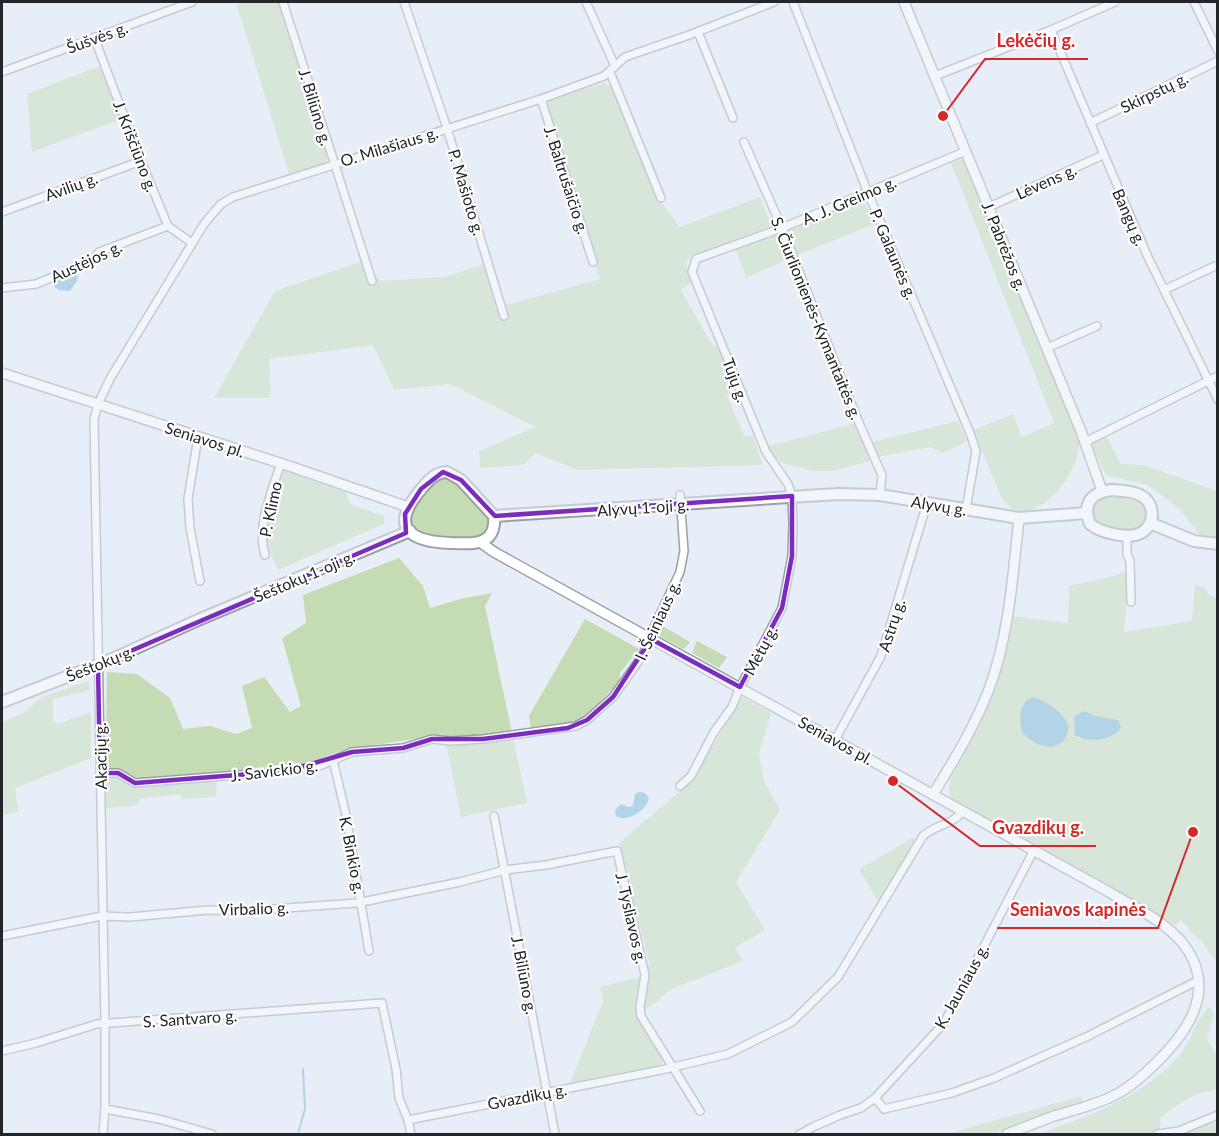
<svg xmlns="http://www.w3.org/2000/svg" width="1219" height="1136" viewBox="0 0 1219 1136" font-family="Lato,sans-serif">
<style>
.green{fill:#c5dbb3;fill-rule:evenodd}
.water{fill:#73b4d0}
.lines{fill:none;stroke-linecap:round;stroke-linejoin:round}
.stream{stroke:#73b4d0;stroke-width:2}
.street-casing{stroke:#9aa0a9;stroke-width:10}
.secondary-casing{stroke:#9aa0a9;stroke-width:12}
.primary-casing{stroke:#9aa0a9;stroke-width:14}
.street{stroke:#fff;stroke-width:7}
.secondary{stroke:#fff;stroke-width:9}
.primary{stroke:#fff;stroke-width:10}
.marked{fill:none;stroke:#7b2cbf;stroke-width:4.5;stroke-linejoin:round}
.labels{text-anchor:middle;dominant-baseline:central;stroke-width:4.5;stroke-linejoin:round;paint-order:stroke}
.street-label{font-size:16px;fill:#232629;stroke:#fff}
.leader{fill:none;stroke:#d62828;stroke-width:2}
.callout-dot{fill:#d62828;stroke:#fff;stroke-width:2}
.callout-label{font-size:18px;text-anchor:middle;font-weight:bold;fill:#d62828;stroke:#fff;stroke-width:4.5;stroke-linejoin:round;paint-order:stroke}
</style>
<rect width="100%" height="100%" fill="#e7eef7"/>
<g class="green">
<polygon points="236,2 279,2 329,158 325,163 289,174"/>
<polygon points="100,66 121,119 32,152 27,94"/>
<polygon points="604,83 612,88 660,201 680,227 760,197 772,226 692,255 686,263 691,282 681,290 713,346 719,346 736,388 727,396 745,437 753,436 763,465 578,470 535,453 523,465 480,468 479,451 535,427 450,384 394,390 373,345 269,359 271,398 214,398 275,291 362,261 380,281 445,277 485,264 496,308 600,279 546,106 549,100"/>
<path d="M 954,158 L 966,161 L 1079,439 C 1084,470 1032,536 1003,501 L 973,430 L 1013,414 L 1022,437 L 1054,423 L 950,160 Z"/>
<polygon points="859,200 863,200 875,224 797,255 788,234 793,227"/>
<polygon points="777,235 783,238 790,258 746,278 735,247"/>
<polygon points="958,421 967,441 943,453 930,447 877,457 872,442"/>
<polygon points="856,423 870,461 832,471 813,471 782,463 765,447"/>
<polygon points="1106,435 1121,464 1144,465 1217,491 1217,538 1200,536 1180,509 1147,485 1106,475 1092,446 1093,442"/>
<path d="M 283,471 L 346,492 L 350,504 L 384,516 L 384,524 L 278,570 C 274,561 269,553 268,543 C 265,525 279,490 283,471 Z"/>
<path d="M 446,478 L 454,480 L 488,518 C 491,528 486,534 477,538 L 430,538 L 413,529 C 411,524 409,519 410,515 C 414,500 432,481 446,478 Z"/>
<path d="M 1107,495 L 1141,502 C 1147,508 1148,515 1145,523 C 1136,532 1109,532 1098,524 C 1090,519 1090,504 1098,499 C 1101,497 1104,496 1107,495 Z"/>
<polygon points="399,558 423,586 430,608 460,599 492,593 485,606 527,803 461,817 444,734 344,750 311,762 217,772 216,797 183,799 181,794 140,799 135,806 105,808 107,672 137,674 170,698 183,729 210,726 236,734 252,728 242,686 264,677 290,712 301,706 282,638 306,623 303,595"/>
<path d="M 1129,570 L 1124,632 L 1192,621 L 1195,585 L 1204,587 L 1208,594 L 1217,598 L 1217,963 L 1200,939 L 1198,939 L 1181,920 L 1175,925 L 1137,901 L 953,800 C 941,782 959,767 966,751 C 979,724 992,698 1000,670 C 1005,652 1007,634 1012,616 L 1068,623 L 1069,586 L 1114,576 ZM 1033,697 L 1068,730 L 1061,743 L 1022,732 ZM 1084,711 L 1096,716 L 1118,720 L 1099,739 L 1078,738 L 1074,720 Z"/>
<polygon points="665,615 661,625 690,642 685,648 683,649 655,633 663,616"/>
<polygon points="585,619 639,649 620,673 619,682 585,718 571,724 531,730 529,716"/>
<polygon points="697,641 727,657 719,668 692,653"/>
<polygon points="85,682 89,682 90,690 53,699 53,720 57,724 91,712 91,758 15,788 18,812 2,815 2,722 22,714 42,697"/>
<polygon points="742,697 771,713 759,754 764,781 780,810 736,882 765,930 735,947 743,961 672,989 638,1016 662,1058 663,1062 659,1065 570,1083 603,1001 600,987 647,975 649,962 619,843 692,781"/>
<polygon points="913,838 916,840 879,903 859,869"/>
<path d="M 1207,1008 L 1211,1008 L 1214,1014 L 1207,1039 L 1217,1056 L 1217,1090 C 1195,1091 1179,1104 1161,1117 L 1160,1129 L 1165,1134 L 1039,1134 C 1087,1116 1139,1099 1176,1059 C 1190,1044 1194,1024 1207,1008 Z"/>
<polygon points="1081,1096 1083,1101 993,1134 947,1134"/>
<polygon points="1214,1121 1217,1126 1217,1134 1172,1134 1192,1129"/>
</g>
<g class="water">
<polygon points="79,270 77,281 70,291 58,290 52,284"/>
<path d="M 1033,697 C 1048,701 1080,721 1064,740 C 1053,754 1030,743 1022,732 C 1019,719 1018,703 1033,697 Z"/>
<path d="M 1084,711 L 1096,716 L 1118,720 L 1121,727 C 1114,741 1088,743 1075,735 L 1074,717 Z"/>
<path d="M 640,792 L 645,793 L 649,798 C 647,810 627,823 616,816 L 615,811 L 618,806 L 622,804 L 627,807 L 633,806 L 635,794 Z"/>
</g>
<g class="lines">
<polyline class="stream" points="298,1134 305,1109 303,1069"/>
<g class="street-casing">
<g id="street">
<polyline points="283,2 372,281"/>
<polyline points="404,2 447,128 504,316"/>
<polyline points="586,2 615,66"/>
<polyline points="793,2 868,193 970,433 976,451 966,510"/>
<polyline points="1194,2 1218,51"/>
<polyline points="1051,30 1147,255 1218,400"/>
<polyline points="698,32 733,118"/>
<polyline points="94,37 141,161 168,226 192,243"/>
<polyline points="2,72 192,2"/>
<polyline points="610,72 661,198"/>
<polyline points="935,76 1051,30 1115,2"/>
<polyline points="541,99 593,262"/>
<polyline points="1090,123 1218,61"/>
<polyline points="744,142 782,228 859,423 882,475 880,495"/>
<polyline points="989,207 1103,155"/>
<polyline points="2,212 141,161"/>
<polyline points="2,288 36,284 92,261 99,252 168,226"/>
<polyline points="1164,290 1215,266"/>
<polyline points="1047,348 1097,326"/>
<polyline points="198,437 188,499 190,528 200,581"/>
<polyline points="1085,442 1218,376"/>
<polyline points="1127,535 1127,554 1130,561 1131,602"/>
<path d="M 265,555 C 256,526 272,491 281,463"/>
<polyline points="835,740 881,656 927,503"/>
<polyline points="333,760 346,815 369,951"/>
<polyline points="100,773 118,773 135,783 287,771 322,765 352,752 403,748 432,739 450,741 483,739 576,726 587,720 613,697 643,655 649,638 680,572 684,551 680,495"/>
<polyline points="680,786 691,776 714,732 732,707 740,687 782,608 792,556 793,524 792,496 788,484 766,452 692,272 696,259 782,228 966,151"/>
<polyline points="494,816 555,1134"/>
<polyline points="2,936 102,916 130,917 208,910 242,911 357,903 460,882 505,870 546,865 617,851 645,975 640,1007 641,1016 700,1111"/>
<polyline points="2,1051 36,1043 97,1024 382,1003 396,1069 399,1098 408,1120 411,1134"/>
<polyline points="875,1098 884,1109 952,1093 994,1078 1086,1037 1199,980"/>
<polyline points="105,1109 159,1119 212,1134"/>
<path d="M 408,1120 L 661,1070 L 728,1054 L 792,1022 L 838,977 L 923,836 C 936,824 951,826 963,811"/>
<polyline points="103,1134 105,1109 105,1024 94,419 98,404 111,377 204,224 221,204 233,197 541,99 604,76 625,57 689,35 774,2"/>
<polyline points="800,1134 813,1127 840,1115 861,1108 875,1098 944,1023 1034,850"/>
<polyline points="1158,1134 1179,1131 1218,1115"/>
</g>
</g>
<g class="secondary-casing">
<g id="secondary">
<polyline points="904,2 1081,431 1102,491"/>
<polyline points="2,373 292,467 408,507"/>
<path d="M 480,542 L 494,552 L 1109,892 C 1137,909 1172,924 1189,952 C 1214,994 1187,1032 1158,1061 C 1145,1074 1131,1087 1115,1095 C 1096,1105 1074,1110 1054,1116 C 1038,1122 1023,1128 1007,1134"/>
<path d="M 933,794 C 954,761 975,726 989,689 C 1009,636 1013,574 1019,518"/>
</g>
</g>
<g class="primary-casing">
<g id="primary">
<path d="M 447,472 L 461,480 L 494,516 C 495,525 493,536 484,540 C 475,545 462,543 452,543 C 415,542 388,531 418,493 C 426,483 434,472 447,472 Z"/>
<path d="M 1112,490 C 1121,491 1132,491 1140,495 C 1154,502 1156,521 1144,531 C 1132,541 1101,533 1090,524 C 1082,504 1091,492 1112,490 Z"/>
<polyline points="494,516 838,494 880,495 1019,518 1087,513"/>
<polyline points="1150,523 1194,541 1218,544"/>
<polyline points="2,702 110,660 198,620 410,531"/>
</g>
</g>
<use href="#street" class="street"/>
<use href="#secondary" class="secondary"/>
<use href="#primary" class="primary"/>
</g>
<path d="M0 0H1219V1136H0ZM 443,472 L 461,480 L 495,516 L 792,496 L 792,556 L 782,608 L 740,687 L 651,639 L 613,697 L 587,720 L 568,728 L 483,739 L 432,739 L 403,748 L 352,752 L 287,771 L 135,783 L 118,773 L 100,773 L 98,665 L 406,533 L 405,514 L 421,489 Z" fill="#e7eef7" fill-opacity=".55" fill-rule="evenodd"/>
<path class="marked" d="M 443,472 L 461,480 L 495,516 L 792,496 L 792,556 L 782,608 L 740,687 L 651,639 L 613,697 L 587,720 L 568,728 L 483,739 L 432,739 L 403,748 L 352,752 L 287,771 L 135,783 L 118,773 L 100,773 L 98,665 L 406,533 L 405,514 L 421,489 Z"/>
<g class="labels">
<g class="street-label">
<text transform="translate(97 37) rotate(-20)">Šušvės g.</text>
<text transform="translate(1154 92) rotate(-26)">Skirpstų g.</text>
<text transform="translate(316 107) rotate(73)">J. Biliūno g.</text>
<text transform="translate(136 146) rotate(69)">J. Kriščiūno g.</text>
<text transform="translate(389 146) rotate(-17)">O. Milašiaus g.</text>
<text transform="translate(567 180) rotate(72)">J. Baltrušaičio g.</text>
<text transform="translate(1046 181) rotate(-24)">Lėvens g.</text>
<text transform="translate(71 186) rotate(-20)">Avilių g.</text>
<text transform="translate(467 192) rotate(73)">P. Mašioto g.</text>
<text transform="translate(849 200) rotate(-23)">A. J. Greimo g.</text>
<text transform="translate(1130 217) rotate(66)">Bangų g.</text>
<text transform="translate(1005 246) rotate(68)">J. Pabrėžos g.</text>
<text transform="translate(894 254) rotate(67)">P. Galaunės g.</text>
<text transform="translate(86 261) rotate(-25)">Austėjos g.</text>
<text transform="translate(817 318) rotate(68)">S. Čiurlionienės-Kymantaitės g.</text>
<text transform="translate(736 380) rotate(70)">Tujų g.</text>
<text transform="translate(205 439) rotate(18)">Seniavos pl.</text>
<text transform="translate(939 505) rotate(9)">Alyvų g.</text>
<text transform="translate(643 507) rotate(-4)">Alyvų 1-oji g.</text>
<text transform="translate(270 509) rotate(-78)">P. Klimo</text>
<text transform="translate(304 576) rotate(-23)">Šeštokų 1-oji g.</text>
<text transform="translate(657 620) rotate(-65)">I. Šeiniaus g.</text>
<text transform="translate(891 625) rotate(-72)">Astrų g.</text>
<text transform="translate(760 650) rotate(-62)">Mėtų g.</text>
<text transform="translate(100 663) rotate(-22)">Šeštokų g.</text>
<text transform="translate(836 740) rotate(29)">Seniavos pl.</text>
<text transform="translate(100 756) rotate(-91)">Akacijų g.</text>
<text transform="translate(274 770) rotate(-7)">J. Savickio g.</text>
<text transform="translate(353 855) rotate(79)">K. Binkio g.</text>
<text transform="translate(254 908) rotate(-2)">Virbalio g.</text>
<text transform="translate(632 918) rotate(77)">J. Tysliavos g.</text>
<text transform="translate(525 975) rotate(79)">J. Biliūno g.</text>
<text transform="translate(961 986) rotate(-61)">K. Jauniaus g.</text>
<text transform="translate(190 1018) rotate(-4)">S. Santvaro g.</text>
<text transform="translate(527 1096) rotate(-11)">Gvazdikų g.</text>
</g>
</g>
<path class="leader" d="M943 116L985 59H1088M893 781L980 846H1096M1193 832L1158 928H997"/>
<g class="callout-dot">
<circle cx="943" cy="116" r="6"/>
<circle cx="893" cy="781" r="6"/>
<circle cx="1193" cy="832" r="6"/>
</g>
<g class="callout-label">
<text x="1036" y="47">Lekėčių g.</text>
<text x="1038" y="834">Gvazdikų g.</text>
<text x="1078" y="916">Seniavos kapinės</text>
</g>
<rect width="1219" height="1136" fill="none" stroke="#232629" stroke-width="6"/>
</svg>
